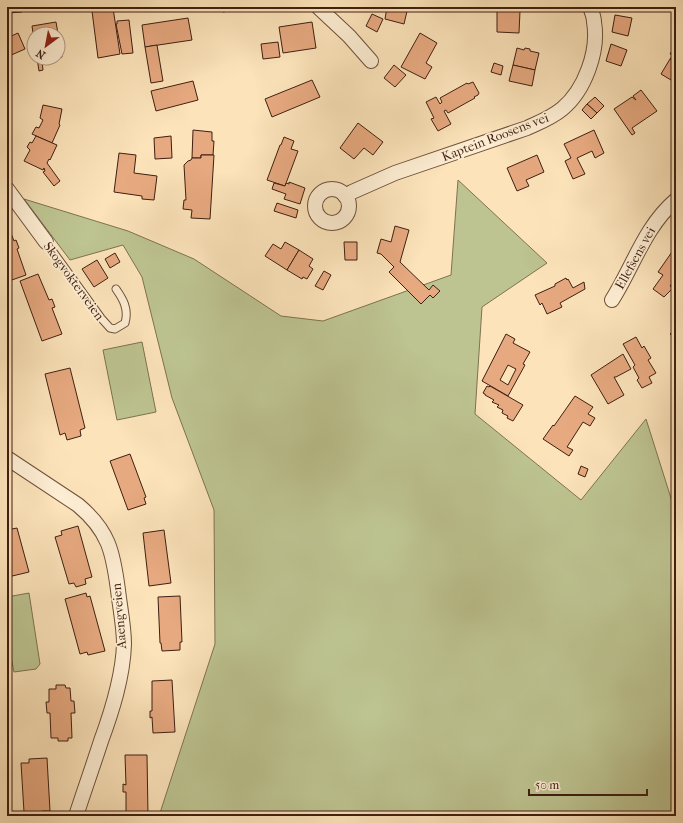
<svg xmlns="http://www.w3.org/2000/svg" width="683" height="823" viewBox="0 0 683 823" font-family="'IM FELL French Canon',serif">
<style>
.green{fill:#bdc491;stroke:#7e7251}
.building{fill:#e7a980;stroke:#3f1f11;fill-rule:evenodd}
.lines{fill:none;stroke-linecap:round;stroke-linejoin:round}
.lane-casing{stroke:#6e503b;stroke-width:9}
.street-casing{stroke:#6e503b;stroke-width:16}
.lane{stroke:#fdedd2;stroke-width:7}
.street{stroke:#fdedd2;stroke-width:14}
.labels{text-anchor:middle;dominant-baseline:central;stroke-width:3.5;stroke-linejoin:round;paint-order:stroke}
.street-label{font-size:13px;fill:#3f1f11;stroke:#fdedd2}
</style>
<rect width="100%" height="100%" fill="#fce3ba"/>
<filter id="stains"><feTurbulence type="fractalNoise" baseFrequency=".005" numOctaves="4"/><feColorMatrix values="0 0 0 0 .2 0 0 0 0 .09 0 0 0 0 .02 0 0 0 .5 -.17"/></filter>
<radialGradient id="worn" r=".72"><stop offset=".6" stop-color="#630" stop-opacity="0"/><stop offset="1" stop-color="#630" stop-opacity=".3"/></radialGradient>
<g class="green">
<polygon points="458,180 547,263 482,307 475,414 581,500 646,419 676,514 676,816 159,816 215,644 214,510 172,398 142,277 123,245 70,260 24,199 128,231 194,259 281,316 323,321 451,275"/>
<polygon points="142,342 156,412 117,420 103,350"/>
<polygon points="29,593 40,664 36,669 14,672 10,652 7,644 7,597"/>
</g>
<g class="building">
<polygon points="7,7 21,7 22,12 8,13"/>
<polygon points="223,7 245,7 245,8 223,12"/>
<polygon points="387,7 408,7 404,24 385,19"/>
<polygon points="497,7 520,7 520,11 497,10"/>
<polygon points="113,8 120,54 98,58 92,11"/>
<polygon points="497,10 520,11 519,33 497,32"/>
<polygon points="372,14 383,19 377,32 366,26"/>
<polygon points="615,15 632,18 628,36 612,32"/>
<polygon points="188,18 192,40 145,47 142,25"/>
<polygon points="129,20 133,53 122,54 116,24 117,24 117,21"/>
<polygon points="56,22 62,57 59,58 42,61 43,70 39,71 37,58 58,58 58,34 34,34 34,40 32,26"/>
<polygon points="312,22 316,48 283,53 279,27"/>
<polygon points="18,33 25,49 9,56 7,53 7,38"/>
<polygon points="420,33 437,43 426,63 432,67 425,79 401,67"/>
<polygon points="278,42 280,57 263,59 261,44"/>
<polygon points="611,44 627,50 621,66 606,61"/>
<polygon points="676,44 676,62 670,59 673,55 670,54"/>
<polygon points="157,45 163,81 151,83 145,47"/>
<polygon points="517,48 524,50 525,48 530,49 530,51 539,53 535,70 513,65"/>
<polygon points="670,59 676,62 676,83 661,74"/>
<polygon points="494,63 503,66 501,75 491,72"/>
<polygon points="394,65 406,75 395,87 384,78"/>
<polygon points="513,65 535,70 532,86 509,81"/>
<polygon points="312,80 320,97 272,117 265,99"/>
<polygon points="193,81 198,100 156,111 151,91"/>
<polygon points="473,82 479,93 478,95 474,97 475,98 448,113 446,110 444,111 451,124 438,131 431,119 434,118 426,102 436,97 440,104 442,102 440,98 467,83 468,84"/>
<polygon points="641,90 657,111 632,128 635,133 632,135 614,109 632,97 636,100 633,96"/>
<polygon points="595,97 604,106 597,113 587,104"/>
<polygon points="587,104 597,113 591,119 582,110"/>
<polygon points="43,105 62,109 59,124 60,125 52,143 32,134 36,127 39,128 43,120 40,118"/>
<polygon points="358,123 383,142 373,155 364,148 354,159 340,148"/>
<polygon points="193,130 212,132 212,141 214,141 213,155 201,155 201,158 192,158"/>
<polygon points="594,130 604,153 595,158 592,151 577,158 585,174 573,179 565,161 571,158 564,144"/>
<polygon points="36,136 57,145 50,160 49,159 47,163 60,181 54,186 43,172 45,171 44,168 43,170 24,161 30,150 27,147 30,142 32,143"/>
<polygon points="171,136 172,158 155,159 154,138"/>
<polygon points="284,137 294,141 291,149 298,151 285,186 267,180 280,145 281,145"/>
<polygon points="119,153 136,155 134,173 157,176 154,200 142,199 142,196 114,192"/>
<polygon points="201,155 214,155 210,219 191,218 192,210 183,209 184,200 186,200 184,165 188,161 191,160 192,158 201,158"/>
<polygon points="537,155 544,172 526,180 529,186 517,191 507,168"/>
<polygon points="289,182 305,188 300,204 284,199 286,194 272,189 274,183 285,186 286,183 289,184"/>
<polygon points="277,203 298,210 296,218 274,211"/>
<polygon points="7,223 14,241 16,240 19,248 17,249 26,275 9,281 7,277"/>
<polygon points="395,226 409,230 400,262 429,290 433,285 440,291 433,298 430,295 421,304 389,272 394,267 381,254 377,253 381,239 391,242"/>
<polygon points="285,242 299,250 287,270 265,256 273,244 281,249"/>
<polygon points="344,242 357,242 357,260 345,260"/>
<polygon points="674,249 676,251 676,278 670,286 673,288 664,297 653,289 663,275 658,272"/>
<polygon points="299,250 313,259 309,266 313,269 307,279 303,277 302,279 287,270"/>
<polygon points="115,253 120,262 110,268 105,259"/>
<polygon points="97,260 108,278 94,287 82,269"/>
<polygon points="324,271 331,275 323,290 315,286"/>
<polygon points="38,274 49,300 52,299 55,307 52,308 62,334 42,341 20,281"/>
<polygon points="566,278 567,280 568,279 573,288 584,282 585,289 560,303 562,307 547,314 542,303 540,305 535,295 555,286 555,284"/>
<polygon points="676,328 676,339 670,334"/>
<path d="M 506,334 L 515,339 L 513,343 L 530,352 L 523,364 L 525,365 L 508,396 L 482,381 ZM 508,365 L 516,369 L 508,385 L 500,380 Z"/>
<polygon points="636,337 642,348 644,346 651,358 648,360 656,373 649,377 652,383 642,388 637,380 639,378 633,367 635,365 623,344"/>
<polygon points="623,354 631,369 616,377 614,377 624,395 608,404 591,375"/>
<polygon points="70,368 85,428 80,430 81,436 67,440 65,433 60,435 45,374"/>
<polygon points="487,386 489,387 490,386 523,405 513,421 507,418 508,416 502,413 503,410 497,407 499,405 492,402 494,400 485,395 485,394 483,393"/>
<polygon points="575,396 593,407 588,414 595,418 590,426 583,422 567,447 573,450 569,456 543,439 553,425 554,426"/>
<polygon points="130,454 146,497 144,498 146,504 128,510 110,461"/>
<polygon points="581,466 588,469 585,477 578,474"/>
<polygon points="78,526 92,577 85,579 86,584 76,587 74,583 69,584 55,537 62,535 61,531"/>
<polygon points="17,528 29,572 8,577 7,530"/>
<polygon points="164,530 171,583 149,586 143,533"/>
<polygon points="86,593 87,597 90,596 105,651 88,655 87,652 80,654 65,599"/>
<polygon points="180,596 182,642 180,642 180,650 162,651 161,643 160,643 158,597"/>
<polygon points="172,680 175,732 153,733 152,717 150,718 150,711 152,711 152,681"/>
<polygon points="56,685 65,685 66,688 70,688 71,701 74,701 75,713 71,713 72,738 68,738 68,741 58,741 58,738 51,738 50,713 47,713 46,702 49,702 49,689 56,689"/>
<polygon points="125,755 147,755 148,815 126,815 126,792 123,792 123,784 126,785"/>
<polygon points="47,758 50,811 42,811 42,815 31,816 30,812 24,812 21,763 29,763 29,759"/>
</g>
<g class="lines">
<g class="lane-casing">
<path id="lane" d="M 46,242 L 101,318 L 110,328 L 115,329 L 125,323 C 129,309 123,299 116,289"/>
</g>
<g class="street-casing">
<g id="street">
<polyline points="318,7 349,36 371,61"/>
<polyline points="7,189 46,242"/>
<circle cx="332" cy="206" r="17"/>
<path d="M 345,196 L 352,192 L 395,173 L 527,128 C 540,122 551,118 562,109 C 585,90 599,51 594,22 C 594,17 592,12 590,7"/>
<path d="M 612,300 C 633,267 645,226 676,200"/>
<path d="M 7,458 L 78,505 C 109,531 113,552 118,590 C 120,608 124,626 124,644 C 123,677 112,711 101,741 C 93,766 84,791 76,816"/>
</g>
</g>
<use href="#lane" class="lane"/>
<use href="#street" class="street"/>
</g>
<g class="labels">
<g class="street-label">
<text transform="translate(495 137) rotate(-21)">Kaptein Roosens vei</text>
<text transform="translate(635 258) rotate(-61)">Ellefsens vei</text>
<text transform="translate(74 281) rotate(54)">Skogvokterveien</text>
<text transform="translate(119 616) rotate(-95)">Aaengveien</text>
</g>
</g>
<rect width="683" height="823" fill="none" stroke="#fce3ba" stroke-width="24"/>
<rect x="8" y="8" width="667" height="807" fill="none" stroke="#3f1f11" stroke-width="2"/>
<rect x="12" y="12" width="659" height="799" fill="none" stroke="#3f1f11"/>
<g transform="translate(46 46) rotate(212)"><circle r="19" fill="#fdedd2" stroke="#b19b85"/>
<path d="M0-3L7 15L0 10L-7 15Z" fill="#8f2418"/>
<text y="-6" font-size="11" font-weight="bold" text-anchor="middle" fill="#3f1f11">N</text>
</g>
<path d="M529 789v6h118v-6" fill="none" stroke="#3f1f11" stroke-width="2"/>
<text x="535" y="789" font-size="12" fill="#3f1f11" stroke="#fdedd2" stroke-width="3" paint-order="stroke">50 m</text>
<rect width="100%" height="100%" filter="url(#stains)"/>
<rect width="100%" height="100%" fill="url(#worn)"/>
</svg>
